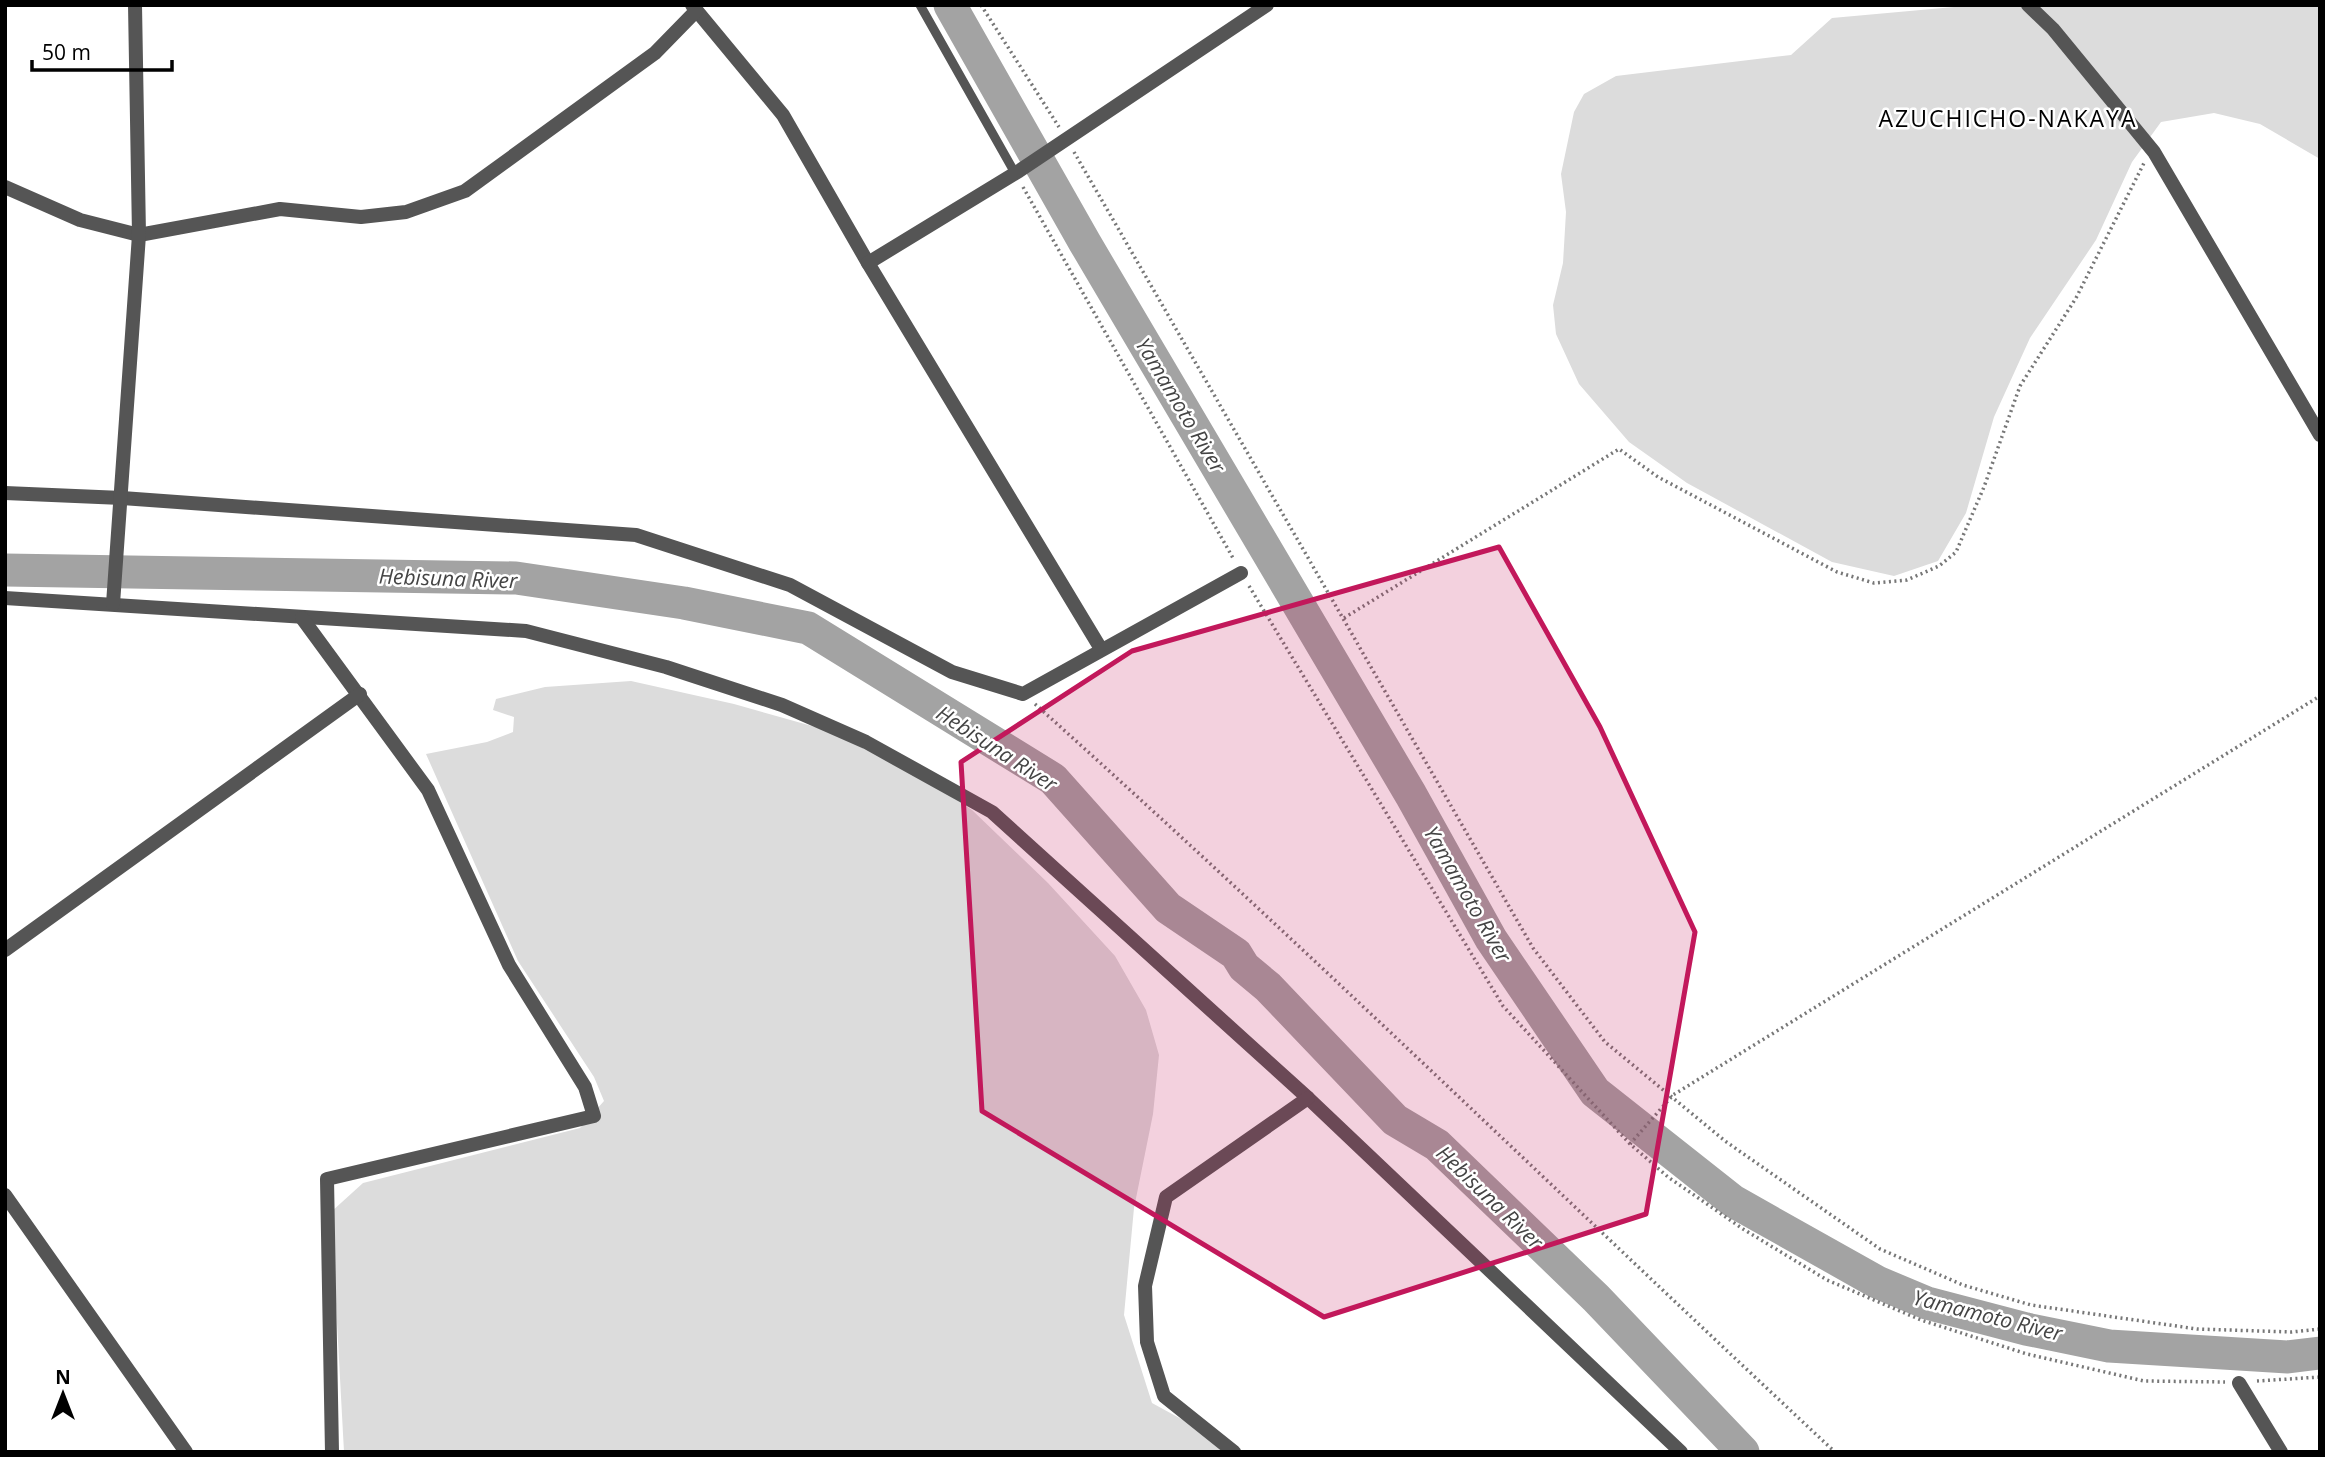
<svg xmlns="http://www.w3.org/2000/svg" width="2325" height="1457" viewBox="0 0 2325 1457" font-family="'Open Sans',sans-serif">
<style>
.green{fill:#dcdcdc}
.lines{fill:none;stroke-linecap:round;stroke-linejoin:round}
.river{stroke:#a3a3a3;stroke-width:33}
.path{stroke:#777;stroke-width:3.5;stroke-dasharray:2 3.5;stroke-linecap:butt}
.lane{stroke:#555;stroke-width:9}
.street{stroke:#555;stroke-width:14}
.marked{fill:#c2185b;fill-opacity:0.2;stroke:#c2185b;stroke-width:5;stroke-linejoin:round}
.labels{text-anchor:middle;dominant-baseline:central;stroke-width:5;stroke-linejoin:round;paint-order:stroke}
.water-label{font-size:21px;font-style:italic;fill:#444;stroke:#fff}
.quarter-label{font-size:23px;letter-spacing:2px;fill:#000;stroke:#fff}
</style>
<rect width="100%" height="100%" fill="#fff"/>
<g class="green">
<polygon points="1976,5 2320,5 2320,159 2260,124 2214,113 2161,122 2132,162 2096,240 2030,338 1994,417 1966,513 1938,561 1894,576 1832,562 1687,483 1629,442 1579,384 1556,334 1553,305 1563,263 1566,212 1561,174 1574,112 1584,94 1616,76 1791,55 1832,18"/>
<polygon points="631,681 734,704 869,742 972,810 1048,883 1115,956 1146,1010 1159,1055 1153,1114 1134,1208 1124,1315 1152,1403 1194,1426 1225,1452 344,1452 331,1212 363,1183 580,1128 604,1101 594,1077 518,961 426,754 487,742 513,732 514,717 493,710 496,699 545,687"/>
</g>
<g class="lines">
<g class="river">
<polyline points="950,5 1085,243 1411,795 1491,939 1595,1092 1733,1201 1877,1282 1927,1303 2026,1329 2109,1346 2288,1357 2320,1353"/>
<polyline points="5,570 516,578 684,603 808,628 1053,779 1168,908 1236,954 1244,967 1268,987 1395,1120 1437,1145 1596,1298 1743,1452"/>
</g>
<g class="path">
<polyline points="981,5 1059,127"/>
<polyline points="1074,152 1533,948 1605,1042 1725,1141 1880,1249 1963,1285 2031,1305 2197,1329 2292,1332 2320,1329"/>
<polyline points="1023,187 1233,558"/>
<polyline points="1249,586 1503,1006 1630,1144 1668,1177 1743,1229 1827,1280 1921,1320 2027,1354 2144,1381 2225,1382"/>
<polyline points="1344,618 1619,449 1658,477 1837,572 1874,583 1907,580 1939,566 1956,552 1984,487 2020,386 2076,298 2144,163"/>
<path d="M 1035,704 C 1307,948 1568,1203 1835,1452"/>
<polyline points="1630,1144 1673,1095 2320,696"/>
<polyline points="2257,1381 2320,1377"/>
</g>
<polyline class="lane" points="920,5 1015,173"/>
<g class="street">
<polyline points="692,5 783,115 868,263 1101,649"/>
<polyline points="2028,5 2053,29 2154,152 2320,435"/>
<polyline points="5,187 80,220 139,235 280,209 361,217 406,212 465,191 655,53 696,11"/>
<polyline points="868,263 1019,171 1267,5"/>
<polyline points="5,493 122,498 636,535 790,585 952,672 1023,694 1241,573"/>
<polyline points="5,598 526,631 666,667 782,705 866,742 992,812 1308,1098 1681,1452"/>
<polyline points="113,604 139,235 135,5"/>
<polyline points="302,618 428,790 509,965 585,1087 594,1116 327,1179 332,1452"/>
<polyline points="5,950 360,694"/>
<polyline points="5,1195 186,1452"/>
<polyline points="2239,1383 2281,1452"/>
<polyline points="1234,1452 1164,1396 1147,1342 1145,1286 1166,1197 1308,1098"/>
</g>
</g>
<path class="marked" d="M 1499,547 L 1600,727 L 1695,932 L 1646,1214 L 1324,1317 L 982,1111 L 961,762 L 1132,651 Z"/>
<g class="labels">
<g class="water-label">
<text transform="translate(1181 405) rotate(59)">Yamamoto River</text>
<text transform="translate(448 578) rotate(2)">Hebisuna River</text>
<text transform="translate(997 748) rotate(33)">Hebisuna River</text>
<text transform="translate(1468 894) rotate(60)">Yamamoto River</text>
<text transform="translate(1490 1197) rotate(44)">Hebisuna River</text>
<text transform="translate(1988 1315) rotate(14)">Yamamoto River</text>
</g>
<g class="quarter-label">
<text x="2008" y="118">AZUCHICHO-NAKAYA</text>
</g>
</g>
<rect width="2325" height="1457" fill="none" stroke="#000000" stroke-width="14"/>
<g transform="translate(63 1394)" stroke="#ffffff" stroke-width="5" paint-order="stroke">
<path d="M0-5L12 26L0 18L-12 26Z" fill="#000000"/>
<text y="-10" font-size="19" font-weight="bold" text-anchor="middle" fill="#000000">N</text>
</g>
<path d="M32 60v10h140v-10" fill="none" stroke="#000000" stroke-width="3.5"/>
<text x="42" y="60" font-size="21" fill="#000000" stroke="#ffffff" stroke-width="5" paint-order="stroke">50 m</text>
</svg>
